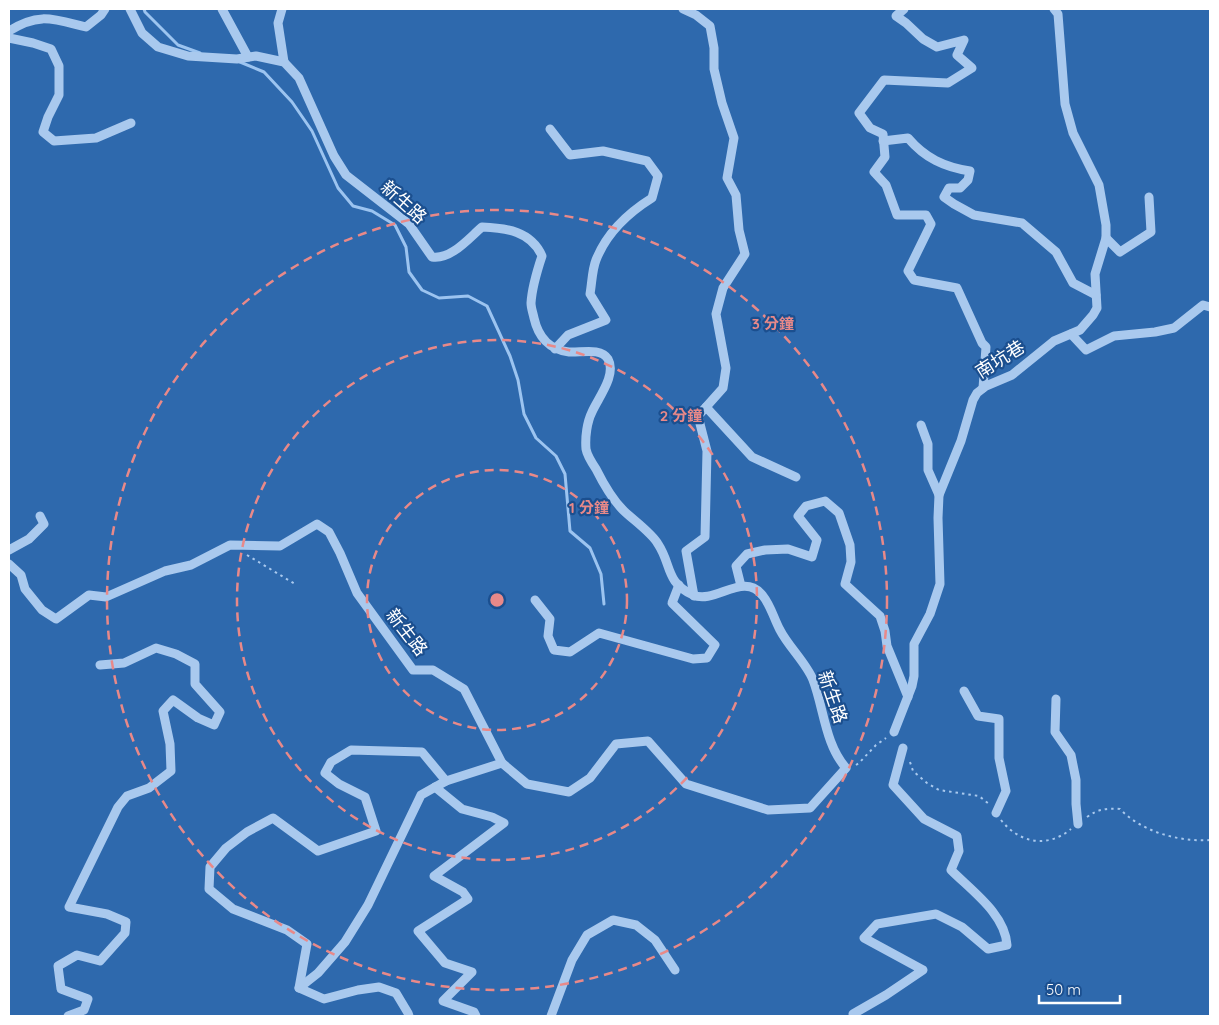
<svg xmlns="http://www.w3.org/2000/svg" width="1219" height="1025" viewBox="0 0 1219 1025" font-family="Quicksand,'Noto Sans TC',sans-serif">
<style>
.green{fill:#2e69ad}
.lines{fill:none;stroke-linecap:round;stroke-linejoin:round}
.stream{stroke:#9cc4f0;stroke-width:3}
.path{stroke:#a9c9ee;stroke-width:2;stroke-dasharray:2.5 4;stroke-linecap:butt}
.minor{stroke:#a9c9ee;stroke-width:9}
.ring{fill:none;stroke:#e88989;stroke-width:2.5;stroke-dasharray:9 6}
.labels{text-anchor:middle;dominant-baseline:central;stroke-width:4.5;stroke-linejoin:round;paint-order:stroke}
.street-label{font-size:18px;fill:#fff;stroke:#1b4f8f}
.centre{fill:#e88989;stroke:#1b4f8f;stroke-width:2.5}
.ring-label{font-size:15px;text-anchor:middle;font-weight:bold;fill:#e88989;stroke:#1b4f8f;stroke-width:4.5;stroke-linejoin:round;paint-order:stroke}
</style>
<rect width="100%" height="100%" fill="#1b4f8f"/>
<rect class="green" x="9" y="9" width="1201" height="1007"/>
<g class="lines">
<g class="stream">
<polyline points="144,9 145,12 178,45 200,53"/>
<polyline points="240,62 264,72 292,102 312,131 338,188 353,206 372,211 395,225 406,247 409,272 422,290 439,298 468,296 487,306 510,356 518,380 524,414 536,438 556,456 565,474 570,531 590,548 601,574 604,604"/>
</g>
<g class="path">
<polyline points="247,555 295,584"/>
<polyline points="910,762 913,771 927,783 939,790 979,796 989,804"/>
<polyline points="856,765 859,763 876,745 886,738"/>
<path d="M 1087,817 C 1098,809 1107,808 1120,809 C 1142,832 1179,842 1210,840"/>
<path d="M 1001,820 C 1020,844 1048,848 1071,829"/>
</g>
<g class="minor">
<polyline points="222,9 248,57"/>
<polyline points="282,9 278,23 284,62"/>
<polyline points="683,9 696,15 710,26 714,48 714,69 722,103 734,138 727,178 736,195 739,230 745,254 723,288 716,314 726,368 723,388 698,416 707,451 705,537 686,551 694,596"/>
<polyline points="904,9 896,16 906,23 923,39 937,47 964,40 957,55 972,68 948,83 884,80 859,113 870,128 883,134 885,157 874,172 886,185 897,215 926,215 931,224 908,271 914,280 957,288 982,343 986,347 983,388"/>
<path d="M 9,31 C 39,12 53,19 86,27 L 101,15 L 105,9"/>
<polyline points="9,38 33,43 51,49 59,66 59,95 48,117 43,132 54,141 96,138 131,123"/>
<path d="M 550,129 L 570,155 L 603,151 L 647,161 L 658,176 L 652,198 C 628,213 607,232 596,260 C 592,270 592,283 590,294 L 606,320 L 568,335 L 555,349"/>
<path d="M 883,141 L 908,138 C 925,158 944,167 970,171 L 968,180 L 960,188 L 949,188 L 944,197 L 954,204 L 974,215 L 1022,223 L 1056,252 L 1073,283 L 1096,295"/>
<polyline points="1106,238 1120,252 1151,232 1149,197"/>
<polyline points="1071,334 1086,350 1114,336 1155,332 1174,328 1203,305 1210,307"/>
<polyline points="706,407 752,457 796,477"/>
<polyline points="921,425 928,444 928,470 939,495"/>
<polyline points="9,550 29,539 44,524 40,516"/>
<path d="M 9,564 L 21,575 L 25,589 L 42,610 L 56,619 L 89,595 L 106,597 L 165,571 L 191,565 L 230,545 L 280,546 L 317,524 L 329,532 L 340,553 L 357,593 L 413,670 L 433,670 L 464,689 L 502,763 L 527,784 L 569,792 L 590,778 L 616,744 L 648,741 L 686,784 L 768,810 L 810,808 L 846,768 C 825,744 824,709 813,680 C 807,664 788,646 780,630 C 774,619 771,606 763,596 C 744,570 715,605 693,595 C 665,582 672,565 658,544 C 652,533 632,519 623,510 C 611,498 603,483 596,469 C 592,463 587,455 586,449 C 585,437 587,422 592,412 C 598,398 617,375 608,359 C 601,347 580,353 569,352 C 549,350 538,336 534,318 C 533,313 531,308 531,303 C 532,287 537,271 542,256 C 531,231 506,228 482,227 C 469,238 451,260 432,257 L 409,224 L 346,175 L 334,156 L 299,78 L 284,62 L 256,56 L 237,59 L 188,56 L 158,47 L 142,33 L 130,9"/>
<polyline points="741,586 736,566 747,554 765,550 788,549 812,557 817,540 798,516 806,506 825,501 839,513 850,545 851,562 845,584 880,616 885,631 887,646 908,697"/>
<polyline points="535,600 550,619 548,636 554,650 570,652 599,633 693,659 707,658 715,645 672,603 679,585"/>
<polyline points="964,691 978,716 999,719 999,758 1006,791 996,813"/>
<polyline points="1056,699 1055,732 1071,755 1076,780 1076,804 1078,824"/>
<polyline points="894,732 912,686 914,676 914,644 930,614 940,584 938,518 939,495 961,441 973,400 977,393 986,386 1012,375 1054,341 1080,330 1093,315 1097,308 1095,274 1106,238 1106,225 1099,185 1073,133 1065,104 1058,14 1054,9"/>
<polyline points="435,787 462,809 492,817 504,823 434,876 463,892 468,899 418,931 445,963 472,972 443,1001 474,1012 476,1016"/>
<polyline points="299,988 307,944 287,930 233,909 209,889 210,867 226,848 247,832 273,818 318,851 376,831 365,797 339,784 325,773 331,762 351,750 422,752 446,781"/>
<path d="M 853,1014 L 886,995 L 923,970 L 864,938 L 877,924 L 936,914 L 962,927 L 988,949 L 1007,945 C 1005,914 972,891 951,870 L 959,851 L 957,836 L 924,819 L 893,785 L 903,748"/>
<polyline points="68,1016 84,1010 88,999 61,989 58,966 77,955 100,961 125,933 126,922 107,914 69,907 118,807 127,796 149,788 171,771 170,744 163,711 173,700 198,718 214,725 220,712 195,684 195,664 176,654 156,648 124,663 100,665"/>
<polyline points="409,1016 408,1013 396,993 379,987 358,990 324,999 299,988 318,973 345,942 368,905 421,795 446,781 502,763"/>
<polyline points="551,1016 572,960 587,935 613,920 636,925 655,940 675,970"/>
</g>
</g>
<g class="ring">
<circle cx="497" cy="600" r="130"/>
<circle cx="497" cy="600" r="260"/>
<circle cx="497" cy="600" r="390"/>
</g>
<g class="labels">
<g class="street-label">
<text transform="translate(404 202) rotate(42)">新生路</text>
<text transform="translate(1000 359) rotate(-32)">南坑巷</text>
<text transform="translate(407 632) rotate(52)">新生路</text>
<text transform="translate(833 697) rotate(71)">新生路</text>
</g>
</g>
<circle cx="497" cy="600" r="8" class="centre"/>
<g class="ring-label">
<text x="773" y="329">3 分鐘</text>
<text x="681" y="421">2 分鐘</text>
<text x="589" y="513">1 分鐘</text>
</g>
<rect width="1219" height="1025" fill="none" stroke="#ffffff" stroke-width="20"/>
<path d="M1039 995v8h81v-8" fill="none" stroke="#ffffff" stroke-width="2.5"/>
<text x="1046" y="995" font-size="15" fill="#ffffff" stroke="#1b4f8f" stroke-width="4" paint-order="stroke">50 m</text>
</svg>
